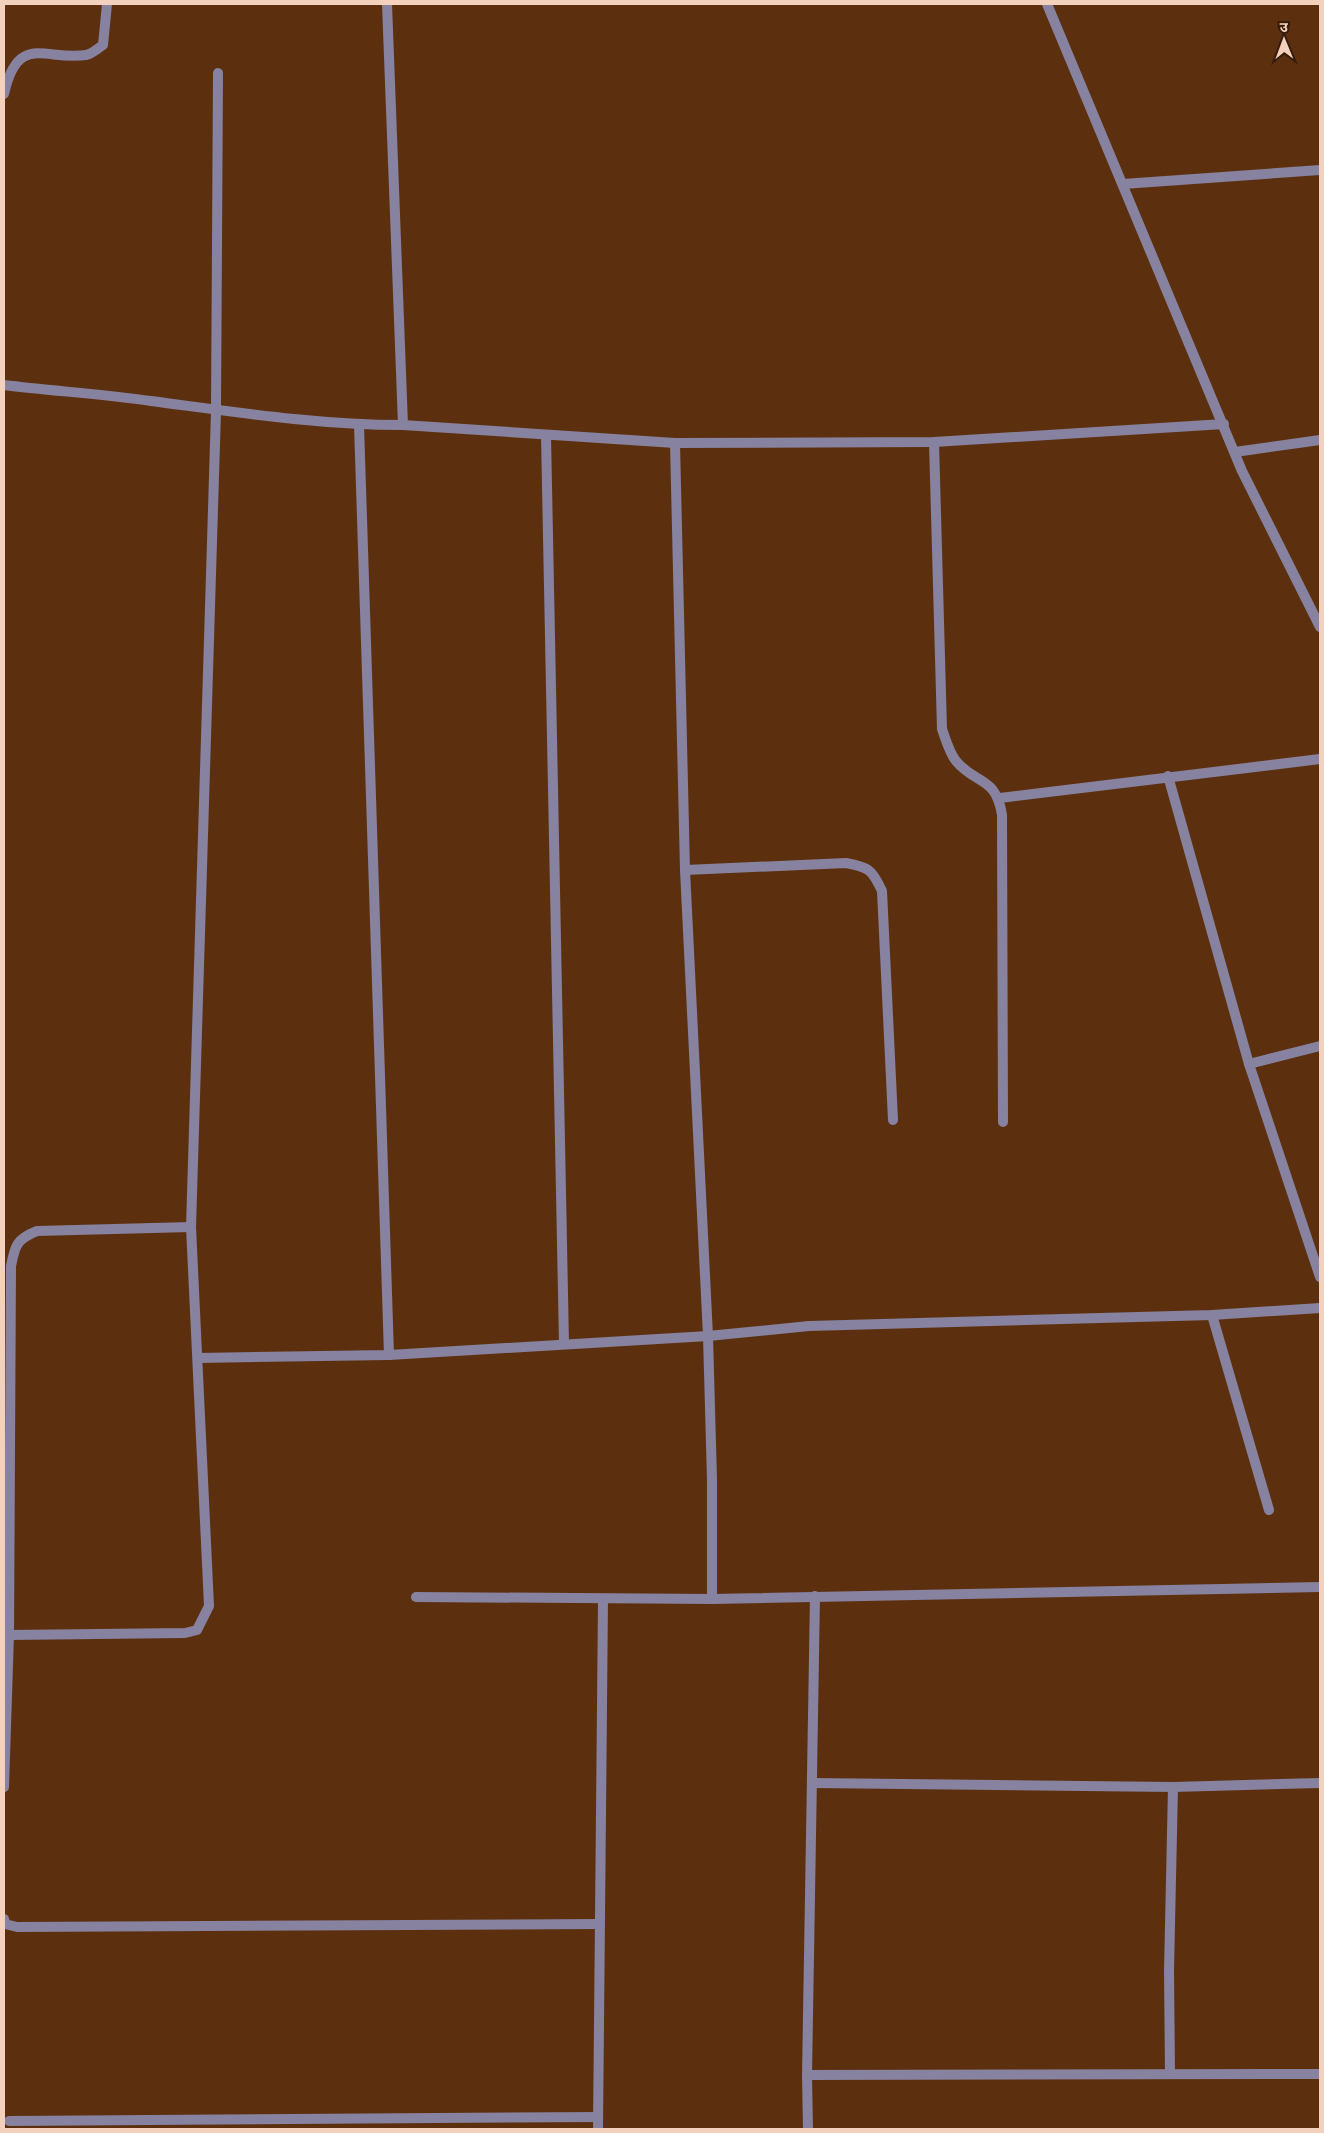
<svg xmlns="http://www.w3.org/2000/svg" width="1324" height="2133" viewBox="0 0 1324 2133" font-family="'Noto Sans','Noto Sans Devanagari',sans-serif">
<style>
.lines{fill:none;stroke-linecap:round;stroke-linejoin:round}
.minor{stroke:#87829f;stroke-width:10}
.tertiary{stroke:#87829f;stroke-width:10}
</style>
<rect width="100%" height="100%" fill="#5c300f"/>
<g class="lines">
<g class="minor">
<polyline points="387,4 403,425"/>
<path d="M 4,94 C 18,32 45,61 86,55 C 92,54 98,48 103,45 L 107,4"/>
<polyline points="1123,184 1320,170"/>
<path d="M 4,385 C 53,391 102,394 151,401 C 235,412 318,425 403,425 L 675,443 L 934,442 L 1224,424"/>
<polyline points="359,425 389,1355"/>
<polyline points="546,435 564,1344"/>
<path d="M 934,442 L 942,729 C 946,740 949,752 956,761 C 976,785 996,776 1002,815 L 1003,1122"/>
<polyline points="675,443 685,870 708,1336 712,1480 712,1599"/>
<polyline points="1235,452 1320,440"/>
<polyline points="1168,776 1249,1064 1320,1277"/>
<polyline points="1000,798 1320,759"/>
<path d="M 685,870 L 846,863 C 868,867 872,869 882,891 L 893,1120"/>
<polyline points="1249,1064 1320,1046"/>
<polyline points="1212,1315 1269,1510"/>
<polyline points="198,1358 389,1355 708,1336 809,1326 1212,1315 1320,1308"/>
<polyline points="416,1597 712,1599 1320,1587"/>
<polyline points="9,1635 185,1633 197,1630 209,1606 191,1227 216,411 218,73"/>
<polyline points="812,1783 1173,1787 1320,1783"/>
<path d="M 4,1787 L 9,1635 L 11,1266 C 15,1245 17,1239 37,1231 L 191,1227"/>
<polyline points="4,1919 5,1924 17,1927 600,1924"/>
<polyline points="1170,2074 1169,1971 1173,1787"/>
<polyline points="807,2075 1320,2074"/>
<polyline points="9,2121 598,2117"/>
<polyline points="598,2129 603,1600"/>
<polyline points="808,2129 807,2075 815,1596"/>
</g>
<polyline class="tertiary" points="1047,4 1242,471 1320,627"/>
</g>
<rect width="1324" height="2133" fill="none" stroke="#f4d1bc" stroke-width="10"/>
<g transform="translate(1284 40) rotate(359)" stroke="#361c0b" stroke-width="4" paint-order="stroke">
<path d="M0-4L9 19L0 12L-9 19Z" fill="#f4d1bc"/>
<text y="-8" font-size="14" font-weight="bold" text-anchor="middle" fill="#f4d1bc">उ</text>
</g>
</svg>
